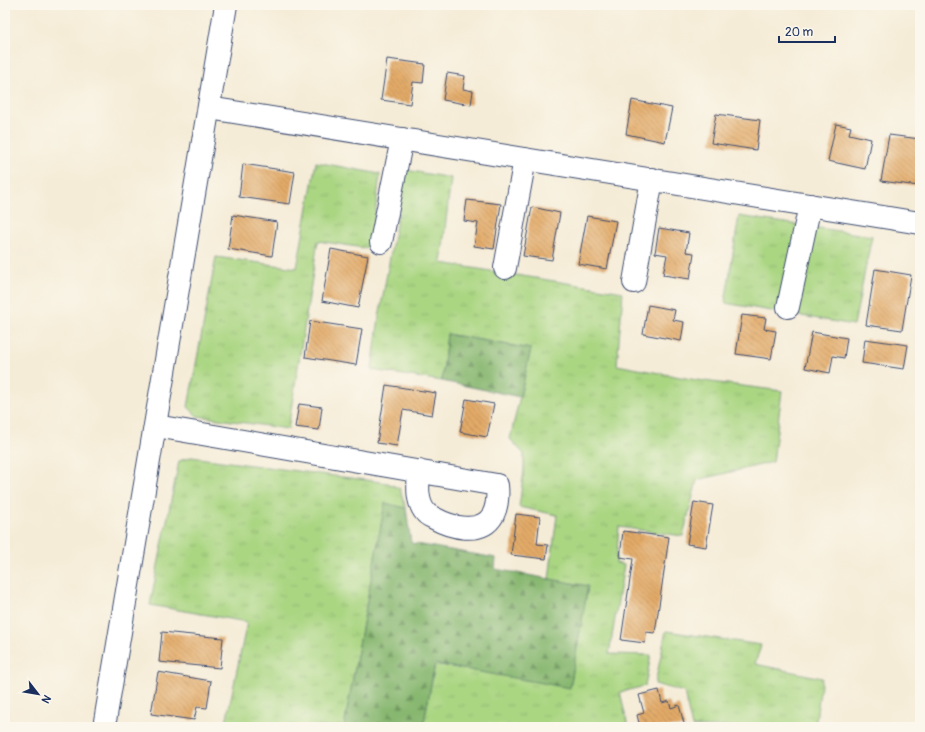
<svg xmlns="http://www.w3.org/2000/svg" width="925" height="732" viewBox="0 0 925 732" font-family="Pangolin,sans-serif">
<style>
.grass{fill:url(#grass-tufts);stroke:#628270}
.forest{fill:url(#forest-firs);stroke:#517367}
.building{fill:url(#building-back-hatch)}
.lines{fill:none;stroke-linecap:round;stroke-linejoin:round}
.minor-casing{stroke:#3c4b70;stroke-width:24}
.minor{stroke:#fff;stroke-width:22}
</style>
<defs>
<pattern id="grass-tufts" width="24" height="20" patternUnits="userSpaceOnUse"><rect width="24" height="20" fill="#aad682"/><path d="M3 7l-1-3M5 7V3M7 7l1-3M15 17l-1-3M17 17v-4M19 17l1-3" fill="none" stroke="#92b873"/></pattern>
<pattern id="forest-firs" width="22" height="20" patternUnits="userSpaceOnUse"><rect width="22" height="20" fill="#87b770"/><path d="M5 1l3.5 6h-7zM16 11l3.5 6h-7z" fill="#6e955f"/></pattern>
<pattern id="building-back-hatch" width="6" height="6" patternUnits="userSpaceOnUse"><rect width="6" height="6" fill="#e3aa68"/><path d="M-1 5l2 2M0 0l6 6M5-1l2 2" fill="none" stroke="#b78b59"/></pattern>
</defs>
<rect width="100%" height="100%" fill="#fbf7ec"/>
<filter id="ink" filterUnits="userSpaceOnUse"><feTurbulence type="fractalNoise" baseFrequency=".025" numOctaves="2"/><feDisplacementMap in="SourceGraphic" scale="8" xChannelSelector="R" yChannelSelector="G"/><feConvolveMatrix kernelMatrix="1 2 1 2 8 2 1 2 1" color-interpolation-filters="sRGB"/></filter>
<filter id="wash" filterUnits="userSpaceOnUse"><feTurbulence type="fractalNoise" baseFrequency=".012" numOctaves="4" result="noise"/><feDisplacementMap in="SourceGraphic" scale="16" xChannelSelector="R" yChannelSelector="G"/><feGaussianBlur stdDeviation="0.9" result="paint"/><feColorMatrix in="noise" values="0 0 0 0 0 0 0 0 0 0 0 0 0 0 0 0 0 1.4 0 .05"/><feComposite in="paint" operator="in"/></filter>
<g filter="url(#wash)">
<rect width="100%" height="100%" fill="#f5ecd7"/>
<g class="grass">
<polygon points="316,162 380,174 371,249 318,241 288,429 197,416 188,407 216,257 297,268"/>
<polygon points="406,170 451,178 441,263 623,292 617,365 696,380 782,391 773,462 697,480 683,536 619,527 616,563 624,565 609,654 651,655 645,686 620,692 628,727 423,727 435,664 570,687 588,586 549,579 557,515 519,507 524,470 524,454 510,439 531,349 447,334 442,381 372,370 379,317"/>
<polygon points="739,216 872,236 854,325 725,303"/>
<polygon points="191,457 388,483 400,489 406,508 385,504 344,727 225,727 247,622 150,605 179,461"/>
<polygon points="666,631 761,645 755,664 822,678 815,727 692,727 684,692 655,684"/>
</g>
<g class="forest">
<polygon points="447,334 531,349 520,397 442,381"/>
<polygon points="385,503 406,508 411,543 496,558 495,569 588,586 570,688 435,664 423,727 344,727"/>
</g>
<g id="blocks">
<g class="building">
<polygon points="387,59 425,64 423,83 413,82 410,104 381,100"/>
<polygon points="447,73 465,76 463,89 473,91 471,105 443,100"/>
<polygon points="632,100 672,108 665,142 626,134"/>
<polygon points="716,114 760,120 756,150 711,143"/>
<polygon points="836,124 851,127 849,134 871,139 865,169 828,161"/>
<polygon points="889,135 920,139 919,186 881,181"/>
<polygon points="243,164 295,172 290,204 239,197"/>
<polygon points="467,200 501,204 494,249 474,246 478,223 464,221"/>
<polygon points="532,207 560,213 552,260 523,256"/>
<polygon points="233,215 277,222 272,256 228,249"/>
<polygon points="587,216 616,221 607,269 578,264"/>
<polygon points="659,228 689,233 686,252 694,253 690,279 663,275 667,255 655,253"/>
<polygon points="331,249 368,256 358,308 322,301"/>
<polygon points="875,269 911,275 902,330 866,325"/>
<polygon points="648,305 675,310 673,320 684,322 681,341 643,334"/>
<polygon points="742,315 766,318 764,329 776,331 771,359 736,354"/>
<polygon points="310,321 362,329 356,365 305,357"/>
<polygon points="812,332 847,338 844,358 833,356 830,373 805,368"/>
<polygon points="865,339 908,345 904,369 862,363"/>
<polygon points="386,385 436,393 432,415 403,410 397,446 377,443"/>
<polygon points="466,399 494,404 487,437 460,432"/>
<polygon points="299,404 322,407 319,430 295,427"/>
<polygon points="694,502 713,505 706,547 687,544"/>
<polygon points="516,514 540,517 537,544 548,545 546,559 511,555"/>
<polygon points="623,531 669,537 655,633 646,632 645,643 621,640 633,559 620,557"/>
<polygon points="162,632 223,638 220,668 159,662"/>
<polygon points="158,672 211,681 207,708 197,707 194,720 151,714"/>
<polygon points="659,690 662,703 669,701 671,708 679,705 685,727 640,727 637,715 644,713 639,695"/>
</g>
</g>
</g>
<g filter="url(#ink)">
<use href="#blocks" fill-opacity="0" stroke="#3c4b70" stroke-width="1"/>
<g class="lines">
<g class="minor-casing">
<g id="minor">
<polyline points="209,108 920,223"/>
<polyline points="381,242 402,139"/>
<polyline points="505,268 525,159"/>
<polyline points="634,282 652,179"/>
<polyline points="788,307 810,205"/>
<path d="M 156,426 L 497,485 C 498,495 498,505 493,515 C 481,536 450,527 434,518 C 432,517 427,515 426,513 C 416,502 418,485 419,471"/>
<polyline points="104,727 226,5"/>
</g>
</g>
<use href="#minor" class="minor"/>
</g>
</g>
<rect width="925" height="732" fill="none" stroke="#fbf7ec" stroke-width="20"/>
<g transform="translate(38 694) rotate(121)" stroke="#fbf7ec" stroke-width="3" paint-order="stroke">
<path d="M0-3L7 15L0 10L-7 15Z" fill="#1b2f5e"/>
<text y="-6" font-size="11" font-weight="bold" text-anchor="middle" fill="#1b2f5e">N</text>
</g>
<path d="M779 36v6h56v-6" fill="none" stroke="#1b2f5e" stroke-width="2"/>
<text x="785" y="36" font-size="12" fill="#1b2f5e" stroke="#fbf7ec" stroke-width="3" paint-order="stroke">20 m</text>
</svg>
